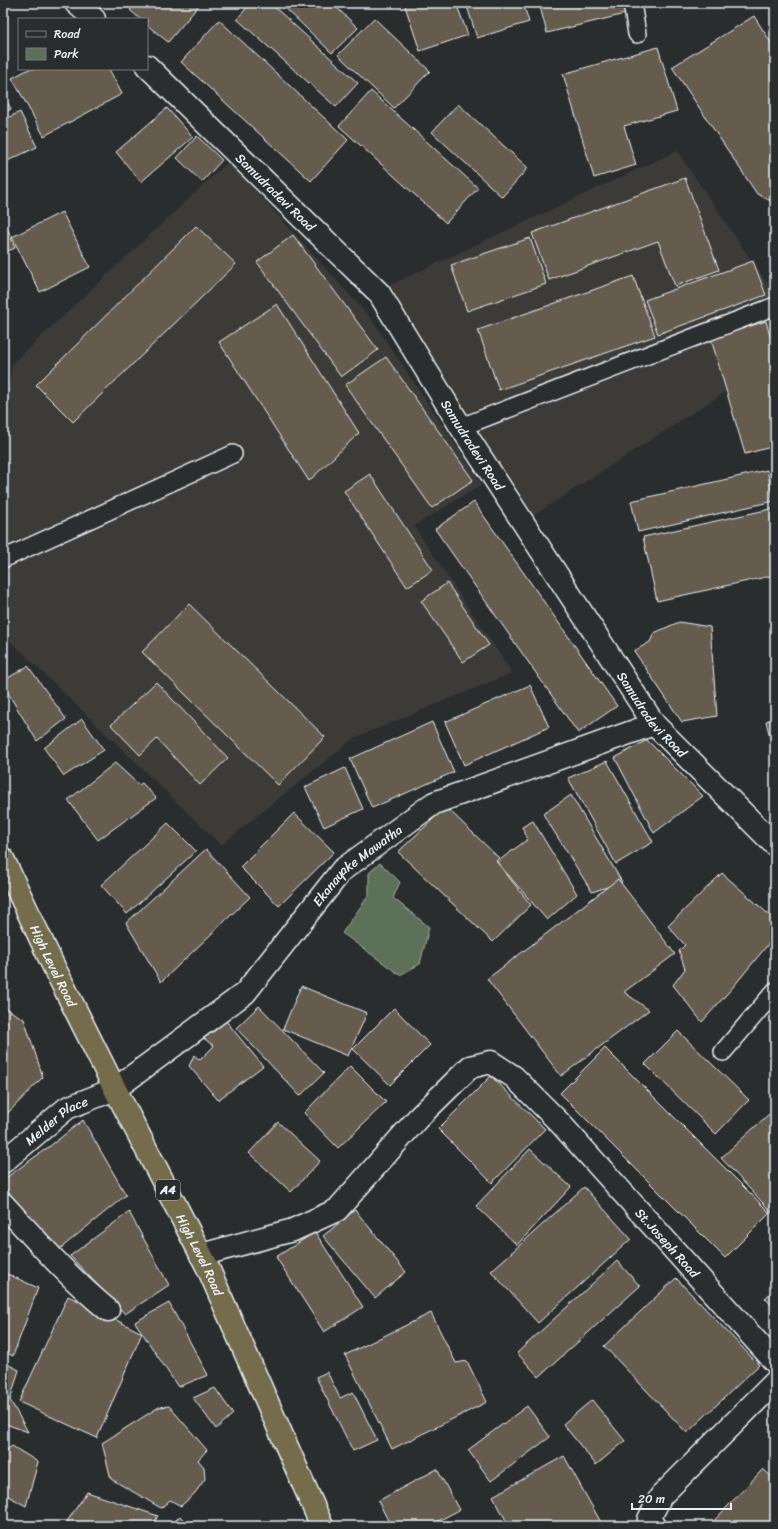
<svg xmlns="http://www.w3.org/2000/svg" width="778" height="1529" viewBox="0 0 778 1529" font-family="Sriracha,sans-serif">
<style>
.built{fill:#3c3b37}
.green{fill:#5d6f58;stroke:#a2b0a8}
.building{fill:#665c4d;stroke:#e8f1f8}
.lines{fill:none;stroke-linecap:round;stroke-linejoin:round}
.lane-casing{stroke:#e8f1f8;stroke-width:20}
.street-casing{stroke:#e8f1f8;stroke-width:25}
.highway-casing{stroke:#e8f1f8;stroke-width:25}
.lane{stroke:#2a2d2e;stroke-width:17}
.street{stroke:#2a2d2e;stroke-width:22}
.highway{stroke:#746c4b;stroke-width:22}
.labels{text-anchor:middle;dominant-baseline:central;stroke-width:3;stroke-linejoin:round;paint-order:stroke}
.shield{fill:#2a2d2e;stroke:#afb6bb;stroke-width:1}
.shield-label{font-size:12px;font-weight:bold;fill:#e8f1f8}
.street-label{font-size:13px;fill:#e8f1f8;stroke:#2a2d2e}
</style>
<rect width="100%" height="100%" fill="#2a2d2e"/>
<filter id="ink" filterUnits="userSpaceOnUse"><feTurbulence type="fractalNoise" baseFrequency=".025" numOctaves="2"/><feDisplacementMap in="SourceGraphic" scale="8" xChannelSelector="R" yChannelSelector="G"/><feConvolveMatrix kernelMatrix="1 2 1 2 8 2 1 2 1" color-interpolation-filters="sRGB"/></filter>
<g filter="url(#ink)">
<g class="built">
<polygon points="677,151 775,295 775,360 534,515 472,422 388,286"/>
<polygon points="229,161 372,320 482,484 414,526 512,673 354,738 221,845 3,634 3,577 10,571 3,560 3,410 13,363"/>
</g>
<polygon class="green" points="380,863 400,882 393,898 429,927 420,964 400,975 342,933 369,895 369,873"/>
<g class="building">
<polygon points="137,3 201,3 168,42 147,25 147,19 140,19 130,10"/>
<polygon points="251,3 270,3 358,83 336,107 237,19"/>
<polygon points="280,3 332,3 358,28 332,53"/>
<polygon points="404,3 456,3 468,35 420,51"/>
<polygon points="466,3 523,3 529,22 477,38"/>
<polygon points="539,3 622,3 625,14 547,33"/>
<polygon points="754,16 775,49 775,203 757,194 672,67"/>
<polygon points="374,18 430,71 394,108 338,55"/>
<polygon points="219,20 348,140 311,181 181,62"/>
<polygon points="658,47 677,111 624,126 636,165 594,178 563,74"/>
<polygon points="29,69 109,69 122,94 44,136 12,78"/>
<polygon points="371,91 478,188 446,223 339,126"/>
<polygon points="3,94 11,109 3,113"/>
<polygon points="458,104 528,168 502,197 432,132"/>
<polygon points="167,108 193,137 141,182 116,152"/>
<polygon points="20,112 37,147 3,163 3,120"/>
<polygon points="197,136 222,160 202,182 177,158"/>
<polygon points="685,178 719,270 675,286 658,241 549,280 532,233"/>
<polygon points="62,212 90,267 40,292 12,237"/>
<polygon points="3,217 15,248 3,253"/>
<polygon points="196,226 236,264 73,422 36,385"/>
<polygon points="293,235 378,350 341,377 257,262"/>
<polygon points="530,238 546,284 467,311 451,265"/>
<polygon points="753,261 766,295 658,334 645,300"/>
<polygon points="633,276 655,336 499,390 478,330"/>
<polygon points="277,304 359,433 309,481 219,342"/>
<polygon points="766,321 775,355 775,446 745,454 711,339"/>
<polygon points="386,357 473,480 432,508 345,385"/>
<polygon points="767,470 774,501 638,532 631,501"/>
<polygon points="370,474 433,570 407,587 344,491"/>
<polygon points="474,502 617,706 578,733 435,529"/>
<polygon points="775,508 775,575 657,601 643,537"/>
<polygon points="447,583 489,645 463,662 421,601"/>
<polygon points="189,604 325,737 278,785 142,652"/>
<polygon points="679,622 710,627 717,716 682,722 634,651 650,642 654,633"/>
<polygon points="28,666 66,719 37,741 3,685 3,681"/>
<polygon points="156,682 228,758 200,785 157,739 140,755 111,725"/>
<polygon points="530,685 549,727 464,765 445,722"/>
<polygon points="82,719 104,750 64,776 44,748"/>
<polygon points="775,719 775,758 766,721"/>
<polygon points="432,722 454,772 372,808 350,759"/>
<polygon points="647,740 703,796 654,833 615,758"/>
<polygon points="607,761 653,842 616,864 568,778"/>
<polygon points="115,763 139,785 142,783 156,798 98,840 68,800"/>
<polygon points="345,768 363,809 324,827 305,787"/>
<polygon points="571,795 622,882 592,892 543,814"/>
<polygon points="446,807 499,858 496,861 531,905 493,942 398,852"/>
<polygon points="294,813 334,852 279,906 240,867"/>
<polygon points="533,821 577,894 547,920 497,862 528,839 522,827"/>
<polygon points="168,823 196,851 127,914 101,885"/>
<polygon points="206,849 250,897 161,982 126,923"/>
<polygon points="722,873 775,920 775,936 733,987 702,1022 673,985 685,969 679,951 685,945 668,926"/>
<polygon points="618,879 675,954 624,992 649,1010 561,1076 487,979"/>
<polygon points="301,986 367,1013 348,1056 283,1029"/>
<polygon points="259,1006 324,1073 300,1096 236,1028"/>
<polygon points="3,1007 24,1019 43,1077 3,1118"/>
<polygon points="394,1008 430,1045 390,1085 353,1049"/>
<polygon points="226,1021 263,1066 218,1100 189,1066 194,1055 200,1060 214,1046 202,1037 204,1030 212,1033"/>
<polygon points="678,1031 749,1100 716,1134 645,1064"/>
<polygon points="605,1048 770,1213 725,1258 560,1093"/>
<polygon points="350,1066 386,1102 338,1148 304,1113"/>
<polygon points="491,1076 545,1129 492,1183 438,1129"/>
<polygon points="769,1114 775,1120 775,1216 721,1158"/>
<polygon points="83,1120 126,1195 56,1252 3,1185 3,1180 50,1146"/>
<polygon points="278,1122 320,1161 291,1192 249,1153"/>
<polygon points="530,1149 571,1187 517,1245 476,1206"/>
<polygon points="584,1187 631,1239 538,1323 491,1271"/>
<polygon points="355,1210 406,1272 375,1298 323,1236"/>
<polygon points="129,1212 169,1285 125,1314 70,1256"/>
<polygon points="315,1232 363,1307 324,1332 276,1257"/>
<polygon points="617,1261 640,1286 539,1377 517,1353"/>
<polygon points="3,1272 38,1288 13,1356 3,1351"/>
<polygon points="676,1278 759,1365 687,1433 604,1346"/>
<polygon points="775,1289 775,1309 765,1298"/>
<polygon points="68,1296 142,1333 97,1438 19,1402"/>
<polygon points="169,1303 208,1375 178,1387 135,1322"/>
<polygon points="431,1313 456,1363 467,1361 487,1402 392,1449 345,1355"/>
<polygon points="3,1362 19,1370 10,1400 28,1432 3,1423"/>
<polygon points="327,1372 340,1398 353,1392 377,1440 353,1451 316,1377"/>
<polygon points="215,1388 233,1414 216,1429 193,1398"/>
<polygon points="592,1400 625,1441 596,1465 563,1424"/>
<polygon points="169,1406 207,1450 198,1460 204,1467 205,1479 195,1493 181,1506 170,1500 161,1508 111,1479 102,1443 159,1407"/>
<polygon points="527,1406 550,1437 491,1481 468,1450"/>
<polygon points="12,1446 38,1462 26,1506 3,1493 3,1453"/>
<polygon points="564,1456 603,1526 509,1526 493,1496"/>
<polygon points="437,1469 459,1510 429,1526 391,1526 378,1501"/>
<polygon points="763,1469 775,1480 775,1526 709,1526"/>
<polygon points="87,1492 158,1516 152,1526 64,1526"/>
<polygon points="180,1516 189,1526 170,1526"/>
</g>
<g class="lines">
<g class="lane-casing">
<g id="lane">
<polyline points="632,3 637,34"/>
<polyline points="461,427 775,306"/>
<polyline points="3,559 233,454"/>
<polyline points="723,1052 775,991"/>
</g>
</g>
<g class="street-casing">
<g id="street">
<polyline points="76,3 94,19"/>
<path id="s1" d="M 147,66 L 379,293 L 461,427 L 654,724 L 775,845"/>
<path id="s2" d="M 3,1162 L 67,1108 L 115,1089 L 245,993 L 342,870 L 434,803 L 654,724"/>
<path d="M 3,1204 C 37,1241 70,1279 108,1310"/>
<path id="s3" d="M 201,1255 L 293,1230 L 337,1210 L 418,1118 L 470,1067 L 491,1062 L 514,1077 L 560,1123 L 775,1362"/>
<polyline points="655,1526 649,1519 661,1496 775,1382"/>
</g>
</g>
<g class="highway-casing">
<g id="highway">
<path id="s4" d="M 3,859 L 52,963 L 115,1089 L 208,1268 L 322,1526"/>
</g>
</g>
<use href="#lane" class="lane"/>
<use href="#street" class="street"/>
<use href="#highway" class="highway"/>
</g>
</g>
<g class="labels">
<rect class="shield" x="156" y="1180" width="24" height="20" rx="3"/>
<g class="shield-label">
<text x="168" y="1190">A4</text>
</g>
<g class="street-label">
<text stroke="none"><textPath href="#s1" startOffset="180">Samudradevi Road</textPath></text>
<text stroke="none"><textPath href="#s1" startOffset="503">Samudradevi Road</textPath></text>
<text stroke="none"><textPath href="#s1" startOffset="827">Samudradevi Road</textPath></text>
<text stroke="none"><textPath href="#s2" startOffset="468">Ekanayake Mawatha</textPath></text>
<text stroke="none"><textPath href="#s4" startOffset="118">High Level Road</textPath></text>
<text stroke="none"><textPath href="#s2" startOffset="68">Melder Place</textPath></text>
<text stroke="none"><textPath href="#s3" startOffset="614">St.Joseph Road</textPath></text>
<text stroke="none"><textPath href="#s4" startOffset="442">High Level Road</textPath></text>
</g>
</g>
<rect width="778" height="1529" fill="none" stroke="#2a2d2e" stroke-width="16"/>
<rect x="8" y="8" width="762" height="1513" fill="none" stroke="#e8f1f8" stroke-width="1.5" filter="url(#ink)"/>
<rect x="18" y="18" width="130" height="52" fill="#2a2d2e" stroke="#767b7f"/>
<rect x="26" y="31" width="20" height="6" fill="#2a2d2e" stroke="#767b7f"/>
<text x="54" y="38" font-size="12" fill="#e8f1f8">Road</text>
<rect x="26" y="48" width="20" height="12" fill="#5d6f58" stroke="#767b7f"/>
<text x="54" y="58" font-size="12" fill="#e8f1f8">Park</text>
<path d="M632 1503v6h99v-6" fill="none" stroke="#e8f1f8" stroke-width="2"/>
<text x="638" y="1503" font-size="12" fill="#e8f1f8" stroke="#2a2d2e" stroke-width="3" paint-order="stroke">20 m</text>
</svg>
